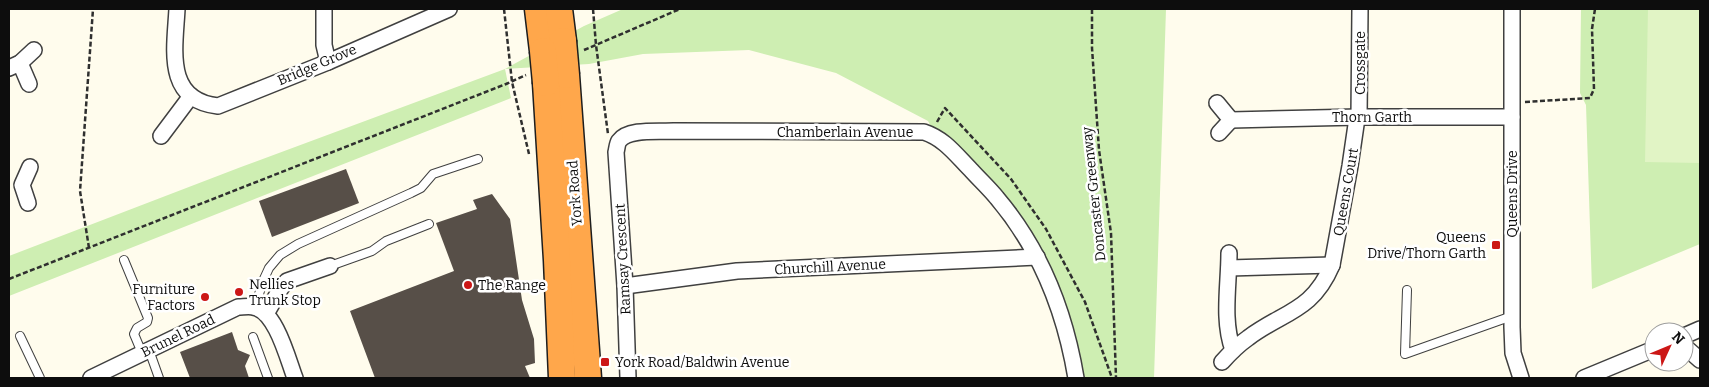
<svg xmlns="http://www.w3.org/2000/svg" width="1709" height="387" viewBox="0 0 1709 387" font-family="Bitter,serif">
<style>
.green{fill:#ceeeb2}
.pitch{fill:#e1f4c5}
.building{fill:#574f48}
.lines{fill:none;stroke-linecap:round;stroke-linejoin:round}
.lane-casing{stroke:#404040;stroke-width:10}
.street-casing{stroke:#404040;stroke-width:18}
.highway-casing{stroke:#1e1e1e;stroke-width:29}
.path{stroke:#2f2f2f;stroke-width:2.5;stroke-dasharray:5 2.5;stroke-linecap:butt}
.lane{stroke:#fff;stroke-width:8}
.street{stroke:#fff;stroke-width:15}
.highway{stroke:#ffa74b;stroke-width:26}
.highway-bridge-casing{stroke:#1e1e1e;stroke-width:29;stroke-linecap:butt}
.highway-bridge{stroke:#ffa74b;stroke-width:26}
.poi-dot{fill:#cc1716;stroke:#fff;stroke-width:2}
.labels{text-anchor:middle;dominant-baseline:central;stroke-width:5;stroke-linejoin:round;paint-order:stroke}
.street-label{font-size:14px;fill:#0d0d0d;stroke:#fff}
.poi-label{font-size:14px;fill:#0d0d0d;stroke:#fff;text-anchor:start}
</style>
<rect width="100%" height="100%" fill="#fffced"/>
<g class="green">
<polygon points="623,9 1166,9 1154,378 1078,378 1037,257 936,136 928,121 836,73 749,50 643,54 589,64 505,69 511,98 9,296 9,256 241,167 505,69 584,26"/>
<polygon points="1581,9 1700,9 1700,244 1592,289 1586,105 1580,93"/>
</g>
<polygon class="pitch" points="1648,9 1700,9 1700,163 1645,162"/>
<g class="building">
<polygon points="346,169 359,203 272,237 259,201"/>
<polygon points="492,194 510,219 522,300 534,339 535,363 525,366 530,378 375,378 350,311 454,271 436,223 477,209 473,200"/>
<polygon points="232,332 238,350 250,355 245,366 249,378 190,378 180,352"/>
</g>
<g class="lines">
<g class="lane-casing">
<g id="lane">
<polyline points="124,260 148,318 147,322 137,328 134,334 142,353"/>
<polyline points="330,266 372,251 386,241 429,224"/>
<polyline points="1407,290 1405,354 1512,316"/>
<polyline points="255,307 263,281 269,268 280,255 298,244 411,193 421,188 433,174 478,159"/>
<polyline points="20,336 40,378"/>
<polyline points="253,337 268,378"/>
<polyline points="149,350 159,378"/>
</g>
</g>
<g class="street-casing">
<g id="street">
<path d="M 177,9 C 175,48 164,100 218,106 L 328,62 L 449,9"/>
<polyline points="324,9 324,45 328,62"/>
<polyline points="1512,9 1512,327 1513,353 1521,378"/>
<polyline points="20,63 29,84"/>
<polyline points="9,68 20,63 34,50"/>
<polyline points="1217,103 1231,120 1219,133"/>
<polyline points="1359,117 1360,9"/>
<polyline points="1231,120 1359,117 1512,117"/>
<polyline points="161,136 191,96"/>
<polyline points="28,203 22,185 30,167"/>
<path d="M 1229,253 C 1229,285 1222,320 1233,350"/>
<polyline points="1229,268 1332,265"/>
<polyline points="625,286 737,271 1037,257"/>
<polyline points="266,314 281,288 287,281 330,266"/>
<polyline points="1684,336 1700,329"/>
<polyline points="1684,346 1700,360"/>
<path d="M 1222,362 C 1230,353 1238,345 1248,338 C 1284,311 1312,312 1332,265 L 1350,166 L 1357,118"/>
<path d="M 91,378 L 238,307 C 243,307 249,306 253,307 C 276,310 288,360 295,378"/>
<path d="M 628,378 L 625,286 L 616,152 C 617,149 617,144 619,141 C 628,128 660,132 674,131 L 924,132 C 945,139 956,155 971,170 C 980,180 989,188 997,198 C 1041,250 1065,312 1076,378"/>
<polyline points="1584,378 1654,349"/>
</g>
</g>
<g class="highway-casing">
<g id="highway">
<polyline points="538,9 543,51"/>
<polyline points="559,9 563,41"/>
<polyline points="566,75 588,378"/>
<polyline points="546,83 557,260 562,378"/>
</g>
</g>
<g class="path">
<polyline points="504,9 512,82 529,154"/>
<polyline points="593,9 596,45 608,134"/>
<polyline points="1092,9 1092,48 1099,150 1111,233 1116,378"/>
<polyline points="584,50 680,9"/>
<polyline points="1525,102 1590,98 1594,89 1592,29 1595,9"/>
<polyline points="937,122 945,108 1011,179 1046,229 1085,302 1112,378"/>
<polyline points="89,248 80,191 93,9"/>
<polyline points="9,279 506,84 526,75"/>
</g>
<use href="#lane" class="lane"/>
<use href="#street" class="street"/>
<use href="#highway" class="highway"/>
<g class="highway-bridge-casing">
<g id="highway-bridge">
<polyline points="563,41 566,75"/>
<polyline points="543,51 546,83"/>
</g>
</g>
<use href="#highway-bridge" class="highway-bridge"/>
</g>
<g class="poi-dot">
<rect x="1491" y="240" width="10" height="10" rx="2.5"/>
<circle cx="468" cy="285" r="5"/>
<circle cx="239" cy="292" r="5"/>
<circle cx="205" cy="297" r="5"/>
<rect x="600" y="357" width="10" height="10" rx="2.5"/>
</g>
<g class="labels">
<g class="street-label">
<text transform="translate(1360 63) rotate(-90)">Crossgate</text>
<text transform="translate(317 65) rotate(-23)">Bridge Grove</text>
<text x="1372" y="117">Thorn Garth</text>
<text x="845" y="132">Chamberlain Avenue</text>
<text transform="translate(1346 192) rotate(-80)">Queens Court</text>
<text transform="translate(575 193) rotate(-94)">York Road</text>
<text transform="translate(1094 194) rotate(-96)">Doncaster Greenway</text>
<text transform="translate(1512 194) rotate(-90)">Queens Drive</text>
<text transform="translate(623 259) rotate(-93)">Ramsay Crescent</text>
<text transform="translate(830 267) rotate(-3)">Churchill Avenue</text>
<text transform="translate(178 336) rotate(-26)">Brunel Road</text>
</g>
<g class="poi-label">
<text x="1486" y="237" text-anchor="end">Queens<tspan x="1486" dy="16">Drive/Thorn Garth</tspan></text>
<text x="249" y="284">Nellies<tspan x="249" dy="16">Trunk Stop</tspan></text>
<text x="478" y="285">The Range</text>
<text x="195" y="289" text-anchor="end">Furniture<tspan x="195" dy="16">Factors</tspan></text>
<text x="615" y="362">York Road/Baldwin Avenue</text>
</g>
</g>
<rect width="1709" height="387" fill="none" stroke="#0d0d0d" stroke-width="20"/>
<g transform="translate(1669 347) rotate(46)"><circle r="24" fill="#ffffff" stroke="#9e9e9e"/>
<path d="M0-4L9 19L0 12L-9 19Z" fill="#cc1716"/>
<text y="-8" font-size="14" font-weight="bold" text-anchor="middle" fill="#0d0d0d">N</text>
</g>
</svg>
